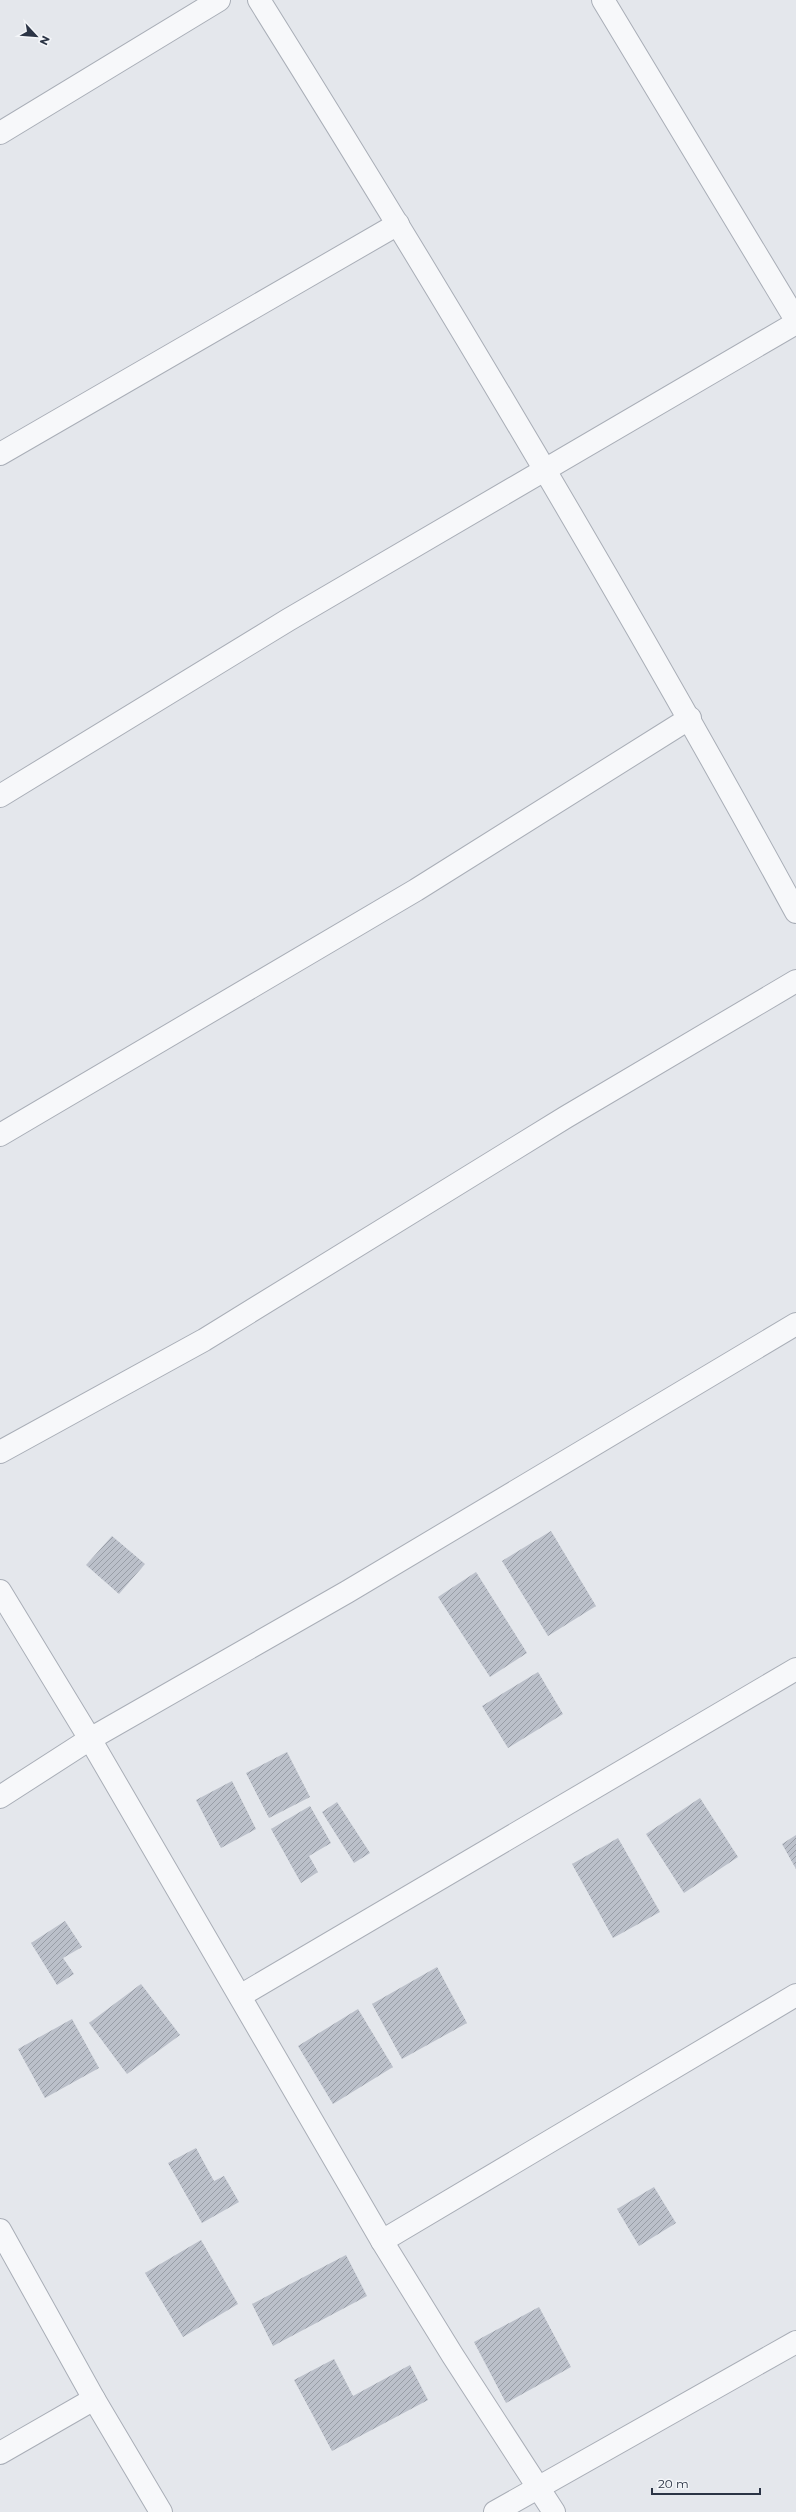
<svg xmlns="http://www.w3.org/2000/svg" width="796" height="2512" viewBox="0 0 796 2512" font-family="Montserrat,sans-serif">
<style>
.building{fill:url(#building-hatch)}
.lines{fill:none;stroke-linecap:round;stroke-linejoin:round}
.minor-casing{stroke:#a9aeb7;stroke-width:24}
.minor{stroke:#f7f8fa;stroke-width:22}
</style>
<defs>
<pattern id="building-hatch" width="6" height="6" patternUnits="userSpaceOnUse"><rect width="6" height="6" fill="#bbc0ca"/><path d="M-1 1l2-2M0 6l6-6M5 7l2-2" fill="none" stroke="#989da6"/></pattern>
</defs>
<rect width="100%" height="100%" fill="#e4e7ec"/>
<g class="building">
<polygon points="551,1531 596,1606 548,1636 502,1561"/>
<polygon points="112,1536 145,1564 119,1594 86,1565"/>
<polygon points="476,1572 527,1653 490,1677 438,1597"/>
<polygon points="538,1672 563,1714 508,1748 482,1706"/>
<polygon points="287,1752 310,1797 269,1818 246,1773"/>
<polygon points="232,1781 256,1829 221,1848 196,1800"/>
<polygon points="700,1798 738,1857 684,1893 646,1834"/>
<polygon points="337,1802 370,1853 354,1863 322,1812"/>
<polygon points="310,1806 331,1843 309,1856 318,1872 301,1883 271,1829"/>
<polygon points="796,1835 796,1869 782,1844"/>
<polygon points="618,1838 660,1912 613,1938 572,1864"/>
<polygon points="65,1921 82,1947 63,1958 74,1974 57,1985 31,1943"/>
<polygon points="437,1967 467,2023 402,2059 372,2004"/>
<polygon points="141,1984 180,2035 127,2074 89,2023"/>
<polygon points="358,2009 393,2067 333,2104 298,2046"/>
<polygon points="72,2019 99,2068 45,2098 18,2049"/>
<polygon points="196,2148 214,2181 224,2176 239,2202 202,2223 168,2163"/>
<polygon points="654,2187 676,2223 639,2246 617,2209"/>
<polygon points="201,2240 238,2304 183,2337 145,2273"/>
<polygon points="346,2255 367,2296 273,2346 252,2304"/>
<polygon points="539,2307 571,2367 506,2403 474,2342"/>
<polygon points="334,2359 353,2396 410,2365 428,2400 332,2451 294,2380"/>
</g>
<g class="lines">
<g class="minor-casing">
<g id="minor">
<path d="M 259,0 C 446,299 627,602 796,912"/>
<polyline points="603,0 796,320"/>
<polyline points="0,133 219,0"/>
<polyline points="0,454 398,224"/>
<polyline points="0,796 288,620 796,323"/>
<polyline points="0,1135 416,890 690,718"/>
<polyline points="0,1452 204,1340 566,1117 796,981"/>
<polyline points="0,1591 90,1739 382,2241 453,2356 554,2512"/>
<polyline points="0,1797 90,1739 347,1592 796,1324"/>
<polyline points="240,1996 796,1669"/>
<polyline points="0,2230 94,2399 161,2512"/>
<polyline points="382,2241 796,1995"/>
<polyline points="0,2453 94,2399"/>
<polyline points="495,2512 796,2342"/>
</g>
</g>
<use href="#minor" class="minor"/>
</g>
<g transform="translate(36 36) rotate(116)" stroke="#f4f6f9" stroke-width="3" paint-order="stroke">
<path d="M0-3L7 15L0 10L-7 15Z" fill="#2b3445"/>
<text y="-6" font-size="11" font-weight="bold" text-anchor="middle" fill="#2b3445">N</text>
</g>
<path d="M652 2488v6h108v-6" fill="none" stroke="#2b3445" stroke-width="2"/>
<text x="658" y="2488" font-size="12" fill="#2b3445" stroke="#f4f6f9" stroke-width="3" paint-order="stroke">20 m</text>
</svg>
